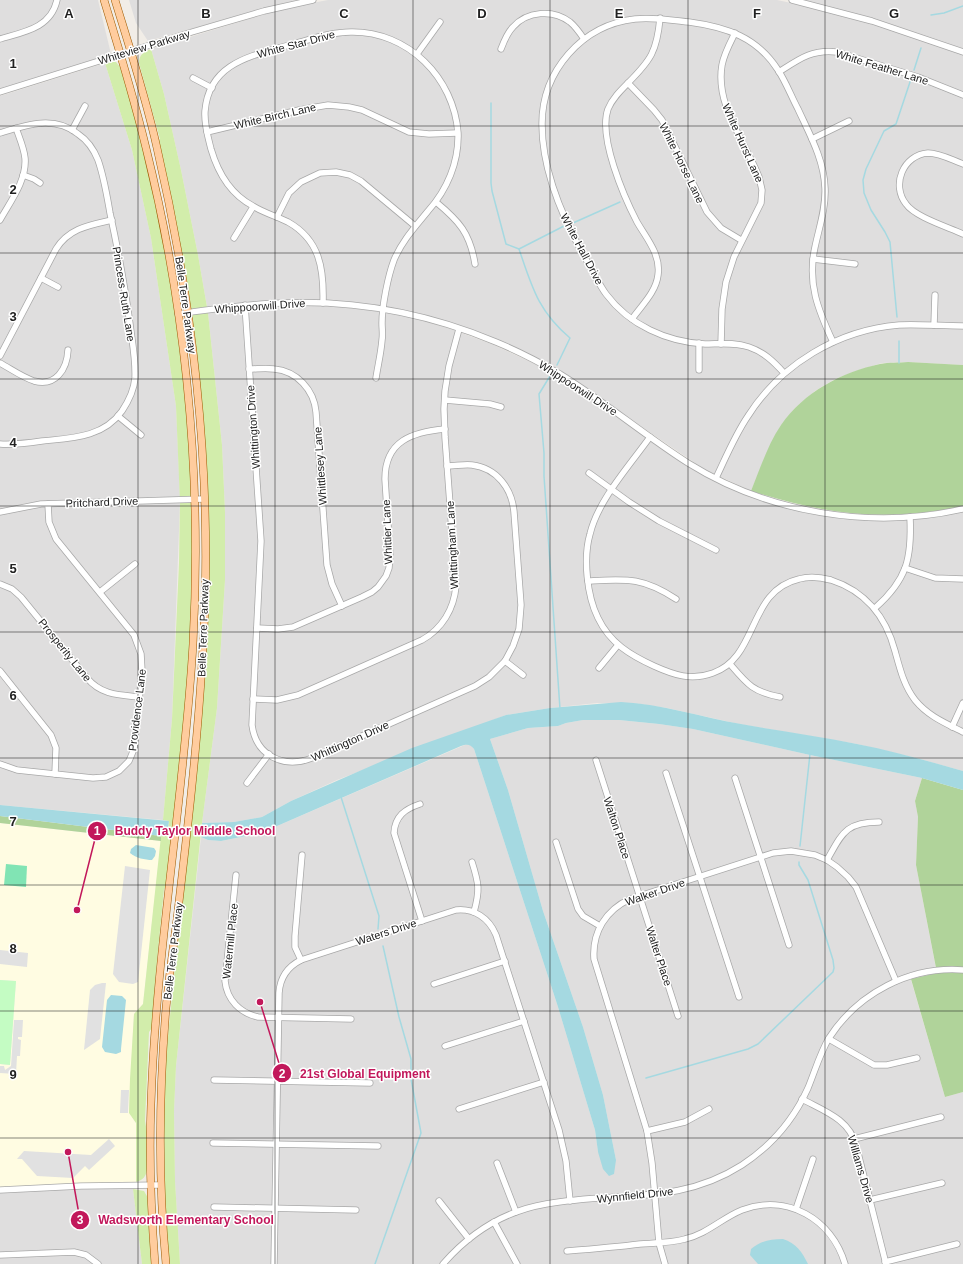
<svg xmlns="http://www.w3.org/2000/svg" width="963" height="1264" viewBox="0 0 963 1264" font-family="Arial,sans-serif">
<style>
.residential{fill:#dfdede}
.education{fill:#fffce2}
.grass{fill:#d2edab}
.forest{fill:#b0d39a}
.park{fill:#c4fcc3}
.pitch{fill:#81e4b4}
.parking{fill:#e1e1e1}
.water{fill:#a5d9e1}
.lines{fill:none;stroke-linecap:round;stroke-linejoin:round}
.stream{stroke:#a5d9e1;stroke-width:1.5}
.canal{stroke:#a5d9e1;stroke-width:5}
.minor-casing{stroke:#a8a8a8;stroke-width:7}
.major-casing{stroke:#9d5a00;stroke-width:8}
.minor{stroke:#fff;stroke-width:5.5}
.major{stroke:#ffcc9e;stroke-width:7}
.grid{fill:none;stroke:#212121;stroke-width:1;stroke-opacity:0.55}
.labels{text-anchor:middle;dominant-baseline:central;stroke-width:3;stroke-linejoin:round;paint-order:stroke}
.street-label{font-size:11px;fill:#212121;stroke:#fff}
.grid-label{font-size:13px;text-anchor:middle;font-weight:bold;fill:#212121;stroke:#fff;stroke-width:3;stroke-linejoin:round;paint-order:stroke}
.leader{fill:none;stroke:#c2185b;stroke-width:1.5}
.callout-dot{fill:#c2185b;stroke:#fff;stroke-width:1.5}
.mark-label{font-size:12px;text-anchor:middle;font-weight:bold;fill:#fff}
.callout-label{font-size:12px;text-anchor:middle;font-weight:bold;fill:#c2185b;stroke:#fff;stroke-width:3;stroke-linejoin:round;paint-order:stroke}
</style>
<rect width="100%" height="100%" fill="#f1ede7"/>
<g class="residential">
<polygon points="0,0 98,0 111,54 0,89"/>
<polygon points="129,0 298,0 284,3 148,41 136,23"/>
<polygon points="328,0 777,0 815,8 871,23 963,55 963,365 908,362 882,363 859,370 835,379 815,391 795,408 781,425 769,448 751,491 704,469 596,396 513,347 387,308 323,300 244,303 207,307 198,255 181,170 164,94 151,49 285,8"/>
<polygon points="802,0 963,0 963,49 872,18"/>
<polygon points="105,63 132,150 151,238 176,406 180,497 46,502 28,503 0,509 0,96"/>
<polygon points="323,305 384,312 410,317 451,329 494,345 537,365 565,381 701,474 732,489 760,500 809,513 830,517 868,520 910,520 963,512 963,771 916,758 857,744 739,724 667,708 633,703 597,703 550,708 506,715 337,780 291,801 262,817 234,822 202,823 217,708 225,580 225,512 222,445 208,313 241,308 273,306"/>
<polygon points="180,503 172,719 163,820 0,805 0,514 42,507"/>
<polygon points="583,720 619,720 659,724 693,729 810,755 922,778 915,801 918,817 916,865 937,974 911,980 945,1097 963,1092 963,1264 180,1264 175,1181 174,1111 176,1066 201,837 208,840 221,841 261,833 467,744 472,746 474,749 558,1007 595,1130 598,1152 616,1160 603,1095 583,1027 543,911 508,790 490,739 528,728 558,726 566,723"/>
<polygon points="81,1189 133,1189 142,1264 0,1264 0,1192"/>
</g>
<polygon class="education" points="0,823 161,841 143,1004 134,1014 129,1111 136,1123 136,1182 0,1188 0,1064 10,1065 16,981 0,980"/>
<g class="grass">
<path d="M 151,49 L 164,94 L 181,170 L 198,255 L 208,313 L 222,445 L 225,512 L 225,580 L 217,708 L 202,823 L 176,1066 L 174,1111 L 175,1181 L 180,1264 L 169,1264 L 165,1205 L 164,1110 L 166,1056 L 186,857 L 208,590 L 193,326 L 180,245 L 158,140 L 160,139 L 139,63 C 139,54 144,52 151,49 Z"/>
<path d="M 109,62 L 116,62 L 120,67 C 127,90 135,114 141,138 C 152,181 160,225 168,269 C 184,367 194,467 193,567 C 191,674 178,780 167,886 L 164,889 L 155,982 L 152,1028 L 149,1032 L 145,1121 L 148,1138 L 147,1169 C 146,1177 143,1180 136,1182 L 136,1123 L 129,1113 L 130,1079 L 134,1014 L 143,1004 L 161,836 L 167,835 L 169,821 L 163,820 L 172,719 L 179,563 L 180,503 L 176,406 L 151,238 L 132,150 L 105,63 Z"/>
<polygon points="133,1189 144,1191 148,1198 153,1264 142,1264"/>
</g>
<g class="forest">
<path d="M 908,362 L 963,365 L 963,506 C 918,516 868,518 822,509 C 798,505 774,498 751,491 C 760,469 768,444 781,425 C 804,392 842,372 880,364 C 889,362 899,363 908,362 Z"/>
<polygon points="922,778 963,790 963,1092 945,1097 911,979 937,973 916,865 918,817 915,801"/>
<polygon points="0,816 161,836 161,841 0,823"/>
</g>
<polygon class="park" points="0,980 16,981 10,1065 0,1064"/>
<polygon class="pitch" points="6,864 27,866 26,887 4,885"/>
<g class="parking">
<polygon points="125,866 150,870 138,982 133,984 119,982 113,974"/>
<polygon points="0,950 28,953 27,967 0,964"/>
<polygon points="102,983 106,983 100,1039 84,1050 90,990 95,985"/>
<polygon points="14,1020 23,1020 22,1037 18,1037 18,1039 21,1040 20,1056 17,1056 16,1074 0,1073 0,1066 4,1066 5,1070 11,1066"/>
<polygon points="121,1090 129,1090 128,1113 120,1113"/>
<polygon points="109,1139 115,1146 89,1170 85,1166 73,1178 37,1176 22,1159 17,1159 24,1151 91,1155"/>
</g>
<g class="water">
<path d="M 621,702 C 662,704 701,717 741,724 C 779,731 819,736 857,744 C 893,751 928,761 963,771 L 963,790 L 922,778 L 810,755 L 693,729 L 659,724 L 619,720 L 583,720 L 566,723 L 558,726 L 528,728 L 490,739 L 508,790 L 543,911 L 583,1027 L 603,1095 L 616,1160 L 614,1174 L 609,1176 L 603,1169 L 598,1152 L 595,1130 L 558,1007 L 474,749 C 470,744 467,744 461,746 L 261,833 L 221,841 L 208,840 L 201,837 L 202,823 L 234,822 L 262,817 L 291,801 L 412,748 L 506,715 L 550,708 Z"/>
<polygon points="0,805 169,821 167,835 161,836 137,833 0,816"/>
<path d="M 136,845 L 154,848 L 156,851 L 155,856 L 152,860 C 145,860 136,858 130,853 L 131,849 Z"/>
<polygon points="111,995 122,996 126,1000 121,1049 121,1052 116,1054 105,1052 102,1047 107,1000"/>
<path d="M 783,1239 C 796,1243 802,1252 808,1264 L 758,1264 L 750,1255 L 751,1249 C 761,1241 770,1239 783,1239 Z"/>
</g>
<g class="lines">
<g class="stream">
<polyline points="931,15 944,13 963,6"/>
<polyline points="914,70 921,48"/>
<path d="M 491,103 L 491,183 L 492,191 L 506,244 L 519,249 C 532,287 538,311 570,338 L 557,365"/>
<polyline points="573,223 620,202"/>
<polyline points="519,249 564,226"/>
<polyline points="897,317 890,242 885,232 871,210 864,193 863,180 866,169 884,131 896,124 911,79"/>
<polyline points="899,341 899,363"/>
<polyline points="550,376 539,394 544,453 544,476 560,709"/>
<polyline points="341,797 379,916 378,929"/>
<polyline points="800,846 810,754"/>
<polyline points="646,1078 748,1049 758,1044 833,972 834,968 833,960 808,880 799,865 799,862"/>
<polyline points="375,1264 421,1133 411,1079 411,1059 399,1017 383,946"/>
</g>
<polyline class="canal" points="198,831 208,832"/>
<g class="minor-casing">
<g id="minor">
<polyline points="792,0 872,21 963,52"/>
<path d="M 660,18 C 657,51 651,60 628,83 L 654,110 L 662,120 L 707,212 L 721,228 L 741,240"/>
<path d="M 0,39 C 24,32 51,28 57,0"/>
<path d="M 501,49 C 504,41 507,33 513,27 C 527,11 553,9 570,22 C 576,27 580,33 584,39"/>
<polyline points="417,54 440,22"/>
<path d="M 779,72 C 799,59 812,49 837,52 L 918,77 L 963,95"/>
<polyline points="193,78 212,88"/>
<path d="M 628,83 C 620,91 612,99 608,109 C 598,137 624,197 637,222 C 647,239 661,255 658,275 C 656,292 642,305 632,319"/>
<polyline points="0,92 192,32 264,11 313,0"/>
<polyline points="72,130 85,106"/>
<polyline points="207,132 299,110 328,105 349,107 362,110 409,132 429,134 457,133"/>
<path d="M 0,133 C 26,125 54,115 78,134 C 87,140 94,150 98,160 C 104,177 107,196 110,213 C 118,250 125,287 130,324 C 132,341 136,360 135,378 C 134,390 128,402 122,411 C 103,438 71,438 42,441 C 28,443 14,445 0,444"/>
<polyline points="812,139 849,121"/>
<path d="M 963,164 C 952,160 940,153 928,153 C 903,155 891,185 906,204 C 915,217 948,227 963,234"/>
<polyline points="23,175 34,179 40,183"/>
<path d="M 436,202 C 459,221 470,233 475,264"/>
<polyline points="277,217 289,193 301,182 320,173 336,172 350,175 361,181 415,226"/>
<path d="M 0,220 C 10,202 27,180 25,158 C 24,148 19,137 16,128"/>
<polyline points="234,238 253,207"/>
<polyline points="813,259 855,264"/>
<polyline points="41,278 58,287"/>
<path d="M 323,303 C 324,269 320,240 288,222 C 276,216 264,213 253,206 C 230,194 218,173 211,149 C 208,137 204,124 205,111 C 209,63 251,56 289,45 C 309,40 330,32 351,32 C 408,31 454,78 458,133 C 459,162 447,190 428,211 C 415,227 402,241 394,260 C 388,276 382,306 382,323 C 382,329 383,334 382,340 C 381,353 378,365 376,378"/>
<path d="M 245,305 L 261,541 L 252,725 C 256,756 284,769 312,758 L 475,686 L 489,677 L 505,661 L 513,646 L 519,629 L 521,605 L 514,512 C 512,489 497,468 472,465 C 464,464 456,466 447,466"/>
<path d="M 178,314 C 213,309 247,304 282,303 C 355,300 429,314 496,342 C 518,351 539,362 560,374 C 604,401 644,435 688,463 C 768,513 871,530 963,509"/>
<polyline points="934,325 935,295"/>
<path d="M 721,344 L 722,309 L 726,282 L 734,257 L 761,203 L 762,190 L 759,177 C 745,141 715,105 722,65 C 724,54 730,43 735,33"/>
<path d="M 0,356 L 56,249 C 69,228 90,225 112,220"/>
<path d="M 0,363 C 11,369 22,377 34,381 C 56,387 67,369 68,350"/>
<path d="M 249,369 C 257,369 266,368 274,369 C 297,371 314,390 316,412 L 327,565 L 332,584 L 342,606"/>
<polyline points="699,370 699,343"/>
<path d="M 784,373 C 774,362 764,352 749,347 C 735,342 719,344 705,344 C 667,342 629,325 606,294 C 600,286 596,277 591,268 C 566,226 542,174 542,124 C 542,71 582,25 635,19 C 653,17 671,20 689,22 C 726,27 757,37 778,70 C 786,82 791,96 798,109 C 810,135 824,160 825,188 C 826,208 819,228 815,247 C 807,283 818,310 833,342"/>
<polyline points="445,400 490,404 501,407"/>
<polyline points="118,416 141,435"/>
<path d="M 650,437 C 630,465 598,500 590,534 C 583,558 587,596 598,618 C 610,643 630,655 654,666 C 674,675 691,681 713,673 C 759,657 747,591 799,579 C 809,576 820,577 831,580 C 865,591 886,617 895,651 C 900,669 904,686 915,700 C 928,716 945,723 963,732"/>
<polyline points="589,473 629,502 659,521 716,550"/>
<path d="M 716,478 C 726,457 735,435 748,416 C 781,364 838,330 899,325 C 920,324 942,326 963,326"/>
<polyline points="0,512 41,504 204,499"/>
<polyline points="905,568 935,578 963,579"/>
<path d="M 588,581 C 627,579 642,577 676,599"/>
<path d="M 0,584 L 12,589 L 21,597 L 87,678 C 101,695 119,695 139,697"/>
<polyline points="100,592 135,564"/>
<path d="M 875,608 C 907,580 912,558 910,517"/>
<path d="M 257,628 L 278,629 L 293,627 L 362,597 L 372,592 L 378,587 L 386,576 L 389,568 L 390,555 L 385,479 C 385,441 412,432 445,429"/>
<polyline points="505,661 523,675"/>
<path d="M 730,664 C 747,684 753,692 780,697"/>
<polyline points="599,668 618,645"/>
<polyline points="0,671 51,735 56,748 55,774"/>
<path d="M 253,699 L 277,700 L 298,695 L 422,640 C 442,629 454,609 456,586 L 445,437 L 444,409 L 445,391 L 449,366 L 459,329"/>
<polyline points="952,727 963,703"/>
<polyline points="596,760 678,1016"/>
<polyline points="0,764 17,770 93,778 106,777 119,771 129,761 134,749 142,672 141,654 134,635 56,539 49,522 48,504"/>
<polyline points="666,773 739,997"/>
<polyline points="735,778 789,945"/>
<polyline points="247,783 269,754"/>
<path d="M 420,804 C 405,809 395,816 394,833 L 422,921"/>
<polyline points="556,842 578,909 583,916 600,926"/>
<path d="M 827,860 C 842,834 845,822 879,822"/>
<path d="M 472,862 C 479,884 480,890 474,912"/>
<path d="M 236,875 L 225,981 C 227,1000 240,1013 258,1017 L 351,1019"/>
<polyline points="301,960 295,947 295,936 302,855"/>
<polyline points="434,984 505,961"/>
<polyline points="829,1039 874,1065 887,1065 917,1058"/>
<polyline points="445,1046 524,1021"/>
<polyline points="214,1080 370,1083"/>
<path d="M 802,1099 C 824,1111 849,1119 856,1145 L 886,1264"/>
<polyline points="459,1109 544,1082"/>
<polyline points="647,1131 685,1122 709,1109"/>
<polyline points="854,1139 941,1117"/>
<polyline points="213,1143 378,1146"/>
<polyline points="497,1163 516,1212"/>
<polyline points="0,1190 81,1186 160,1185"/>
<polyline points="870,1200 942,1183"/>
<polyline points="439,1201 469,1239"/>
<polyline points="214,1207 356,1210"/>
<polyline points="796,1209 813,1159"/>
<polyline points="494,1222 517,1264"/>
<path d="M 567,1251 C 592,1249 616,1247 640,1244 C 655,1243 671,1243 685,1239 C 707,1234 722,1218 742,1210 C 787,1193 832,1219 845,1264"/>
<polyline points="0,1255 74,1252 86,1255 98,1264"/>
<polyline points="885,1262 957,1244"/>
<path d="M 274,1264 L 279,993 C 280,978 287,967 301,960 L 456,910 C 474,908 489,918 496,935 L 559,1130 L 566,1161 L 570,1201"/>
<path d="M 443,1264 C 470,1233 505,1211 546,1204 C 616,1191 678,1206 742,1165 C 771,1146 794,1119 808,1088 C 815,1071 820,1053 829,1038 C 858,993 910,966 963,970"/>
<path d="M 665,1264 L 659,1243 L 652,1163 L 647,1131 L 594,959 C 592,932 606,910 630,899 L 773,853 L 791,851 L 815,855 L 827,860 L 837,867 L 848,877 L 856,887 L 896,981"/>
</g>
</g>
<g class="major-casing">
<g id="major">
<path d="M 104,0 C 119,49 134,98 146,148 C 186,309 202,478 193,644 C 184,798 156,950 151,1104 C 149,1157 151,1211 155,1264"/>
<path d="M 115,0 C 130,49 146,98 157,148 C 196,317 214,491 202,664 C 197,749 187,834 177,919 C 173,948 169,978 166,1008 C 159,1093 158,1179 166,1264"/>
</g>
</g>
<use href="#minor" class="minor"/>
<use href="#major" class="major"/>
</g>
<path class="grid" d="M 138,0 L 138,1264M 275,0 L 275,1264M 413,0 L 413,1264M 550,0 L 550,1264M 688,0 L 688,1264M 825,0 L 825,1264M 0,126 L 963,126M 0,253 L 963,253M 0,379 L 963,379M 0,506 L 963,506M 0,632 L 963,632M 0,758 L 963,758M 0,885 L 963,885M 0,1011 L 963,1011M 0,1138 L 963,1138"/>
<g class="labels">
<g class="street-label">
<text transform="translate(296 44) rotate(-15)">White Star Drive</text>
<text transform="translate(144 47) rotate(-17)">Whiteview Parkway</text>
<text transform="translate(882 67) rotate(17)">White Feather Lane</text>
<text transform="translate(275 116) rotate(-13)">White Birch Lane</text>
<text transform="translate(743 143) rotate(66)">White Hurst Lane</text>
<text transform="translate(682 163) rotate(64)">White Horse Lane</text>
<text transform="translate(582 249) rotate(62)">White Hall Drive</text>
<text transform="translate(124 294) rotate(81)">Princess Ruth Lane</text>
<text transform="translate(186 305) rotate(82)">Belle Terre Parkway</text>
<text transform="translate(260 306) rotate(-4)">Whippoorwill Drive</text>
<text transform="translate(578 388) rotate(33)">Whippoorwill Drive</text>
<text transform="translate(253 427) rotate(-94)">Whittington Drive</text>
<text transform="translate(320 466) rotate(-94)">Whittlesey Lane</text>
<text transform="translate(102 502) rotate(-2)">Pritchard Drive</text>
<text transform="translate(387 532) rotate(-92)">Whittier Lane</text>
<text transform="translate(452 545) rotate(-93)">Whittingham Lane</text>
<text transform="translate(203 628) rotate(-88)">Belle Terre Parkway</text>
<text transform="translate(65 650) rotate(51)">Prosperity Lane</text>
<text transform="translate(137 710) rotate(-83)">Providence Lane</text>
<text transform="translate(350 741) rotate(-24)">Whittington Drive</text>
<text transform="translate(617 828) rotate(72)">Walton Place</text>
<text transform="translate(655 892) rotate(-19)">Walker Drive</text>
<text transform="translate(386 932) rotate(-18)">Waters Drive</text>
<text transform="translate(230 941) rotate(-84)">Watermill Place</text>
<text transform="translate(173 951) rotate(-83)">Belle Terre Parkway</text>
<text transform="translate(659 956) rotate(72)">Walter Place</text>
<text transform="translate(861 1169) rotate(74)">Williams Drive</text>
<text transform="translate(635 1195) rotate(-6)">Wynnfield Drive</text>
</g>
</g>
<g class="grid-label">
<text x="69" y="18">A</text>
<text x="206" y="18">B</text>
<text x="344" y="18">C</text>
<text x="482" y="18">D</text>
<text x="619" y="18">E</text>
<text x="757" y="18">F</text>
<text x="894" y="18">G</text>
<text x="13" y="68">1</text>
<text x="13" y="194">2</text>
<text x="13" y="321">3</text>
<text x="13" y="447">4</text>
<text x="13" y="573">5</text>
<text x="13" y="700">6</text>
<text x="13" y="826">7</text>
<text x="13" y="953">8</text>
<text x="13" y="1079">9</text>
</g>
<path class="leader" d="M77 910L97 831M260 1002L282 1073M68 1152L80 1220"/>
<g class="callout-dot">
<circle cx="77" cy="910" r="4"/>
<circle cx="260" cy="1002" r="4"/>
<circle cx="68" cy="1152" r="4"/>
<circle cx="97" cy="831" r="10"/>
<circle cx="282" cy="1073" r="10"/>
<circle cx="80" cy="1220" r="10"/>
</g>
<g class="mark-label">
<text x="97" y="835">1</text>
<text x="282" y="1078">2</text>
<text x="80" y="1224">3</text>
</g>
<g class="callout-label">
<text x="195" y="835">Buddy Taylor Middle School</text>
<text x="365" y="1078">21st Global Equipment</text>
<text x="186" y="1224">Wadsworth Elementary School</text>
</g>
</svg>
